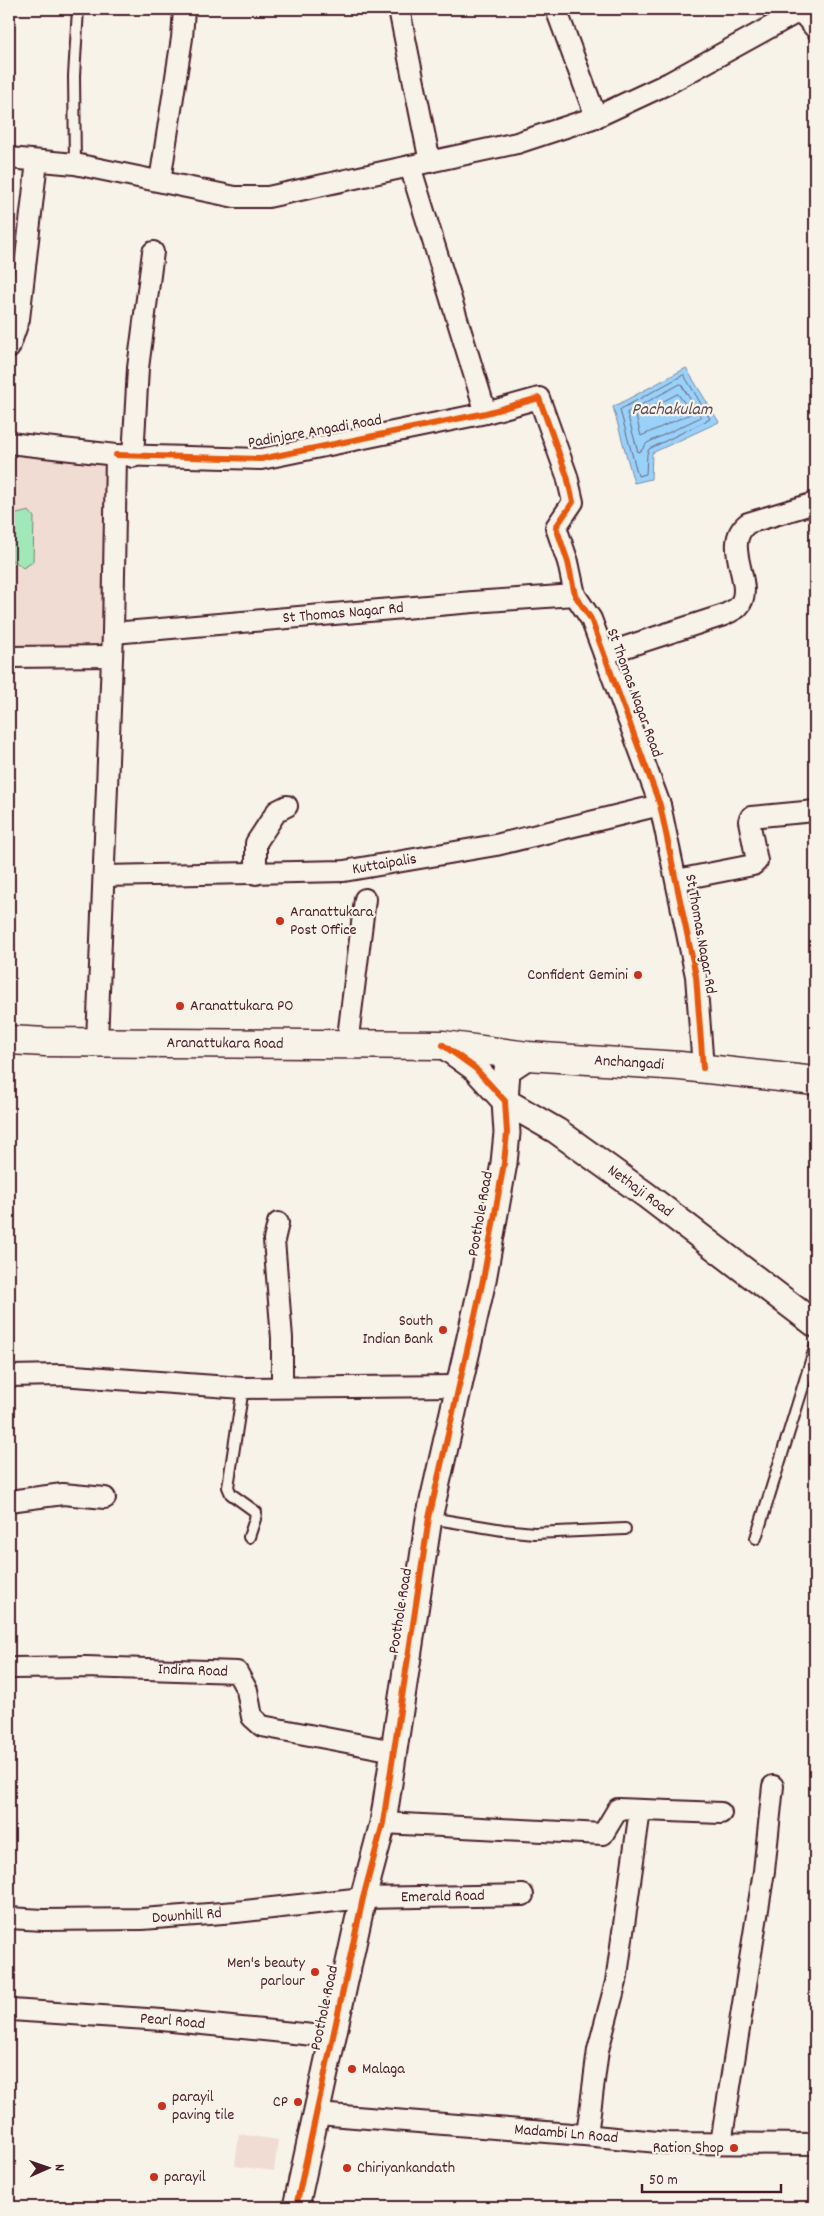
<svg xmlns="http://www.w3.org/2000/svg" width="824" height="2216" viewBox="0 0 824 2216" font-family="Dekko,sans-serif">
<style>
.built{fill:#f0dcd3}
.green{fill:#a0e8b7;stroke:#758471}
.water{fill:#9ad1f9;stroke:#7a8aa7}
.lines{fill:none;stroke-linecap:round;stroke-linejoin:round}
.shore{stroke:#6a667d;stroke-width:1}
.service-casing{stroke:#4a1f2b;stroke-width:14}
.minor-casing{stroke:#4a1f2b;stroke-width:24}
.tertiary-casing{stroke:#4a1f2b;stroke-width:29}
.secondary-casing{stroke:#4a1f2b;stroke-width:31}
.service{stroke:#f7f3e8;stroke-width:10}
.minor{stroke:#f7f3e8;stroke-width:20}
.tertiary{stroke:#f7f3e8;stroke-width:25}
.secondary{stroke:#f7f3e8;stroke-width:28}
.cycleway-casing{stroke:#f7f3e8;stroke-width:9}
.cycleway{stroke:#e8590c;stroke-width:6}
.poi-dot{fill:#c8321e;stroke:#f7f3e8;stroke-width:2}
.labels{text-anchor:middle;dominant-baseline:central;stroke-width:4.5;stroke-linejoin:round;paint-order:stroke}
.street-label{font-size:16px;fill:#4a1f2b;stroke:#f7f3e8}
.poi-label{font-size:16px;fill:#4a1f2b;stroke:#f7f3e8;text-anchor:start}
.water-label{font-size:18px;font-style:italic;fill:#5e4c5e;stroke:#f7f3e8}
</style>
<rect width="100%" height="100%" fill="#f7f3e8"/>
<filter id="ink" filterUnits="userSpaceOnUse"><feTurbulence type="fractalNoise" baseFrequency=".02" numOctaves="2"/><feDisplacementMap in="SourceGraphic" scale="10" xChannelSelector="R" yChannelSelector="G"/><feConvolveMatrix kernelMatrix="1 2 1 2 8 2 1 2 1" color-interpolation-filters="sRGB"/></filter>
<g filter="url(#ink)">
<g class="built">
<polygon points="9,450 108,462 105,649 9,650"/>
<polygon points="239,2134 278,2140 274,2171 235,2166"/>
</g>
<polygon class="green" points="29,511 34,517 33,562 23,568 15,561 9,561 9,516"/>
<polygon class="water" points="686,368 719,422 652,453 651,479 634,483 613,407"/>
<g class="lines">
<g class="shore">
<polygon points="684,375 710,419 649,449 647,454 646,474 638,476 620,410"/>
<polygon points="681,384 701,417 647,443 641,451 638,452 627,413"/>
<polygon points="678,394 690,411 690,414 641,436 636,416"/>
</g>
<g class="service-casing">
<g id="service">
<polyline points="75,164 74,76 78,9"/>
<polyline points="243,1388 228,1487 231,1494 256,1512 255,1519 249,1537"/>
<polyline points="430,1518 503,1530 534,1533 625,1529"/>
<polyline points="756,1538 815,1348"/>
</g>
</g>
<g class="minor-casing">
<g id="minor">
<polyline points="399,9 430,162"/>
<polyline points="556,9 596,117"/>
<polyline points="800,10 815,28"/>
<polyline points="9,158 75,164 235,197 268,197 410,166 486,413"/>
<polyline points="410,166 517,143 596,117 669,83 803,9"/>
<polyline points="160,181 182,38 184,9"/>
<polyline points="9,348 19,319 37,161"/>
<polyline points="9,443 116,455 113,633 97,1042"/>
<polyline points="116,455 261,459 486,413 539,398 567,476 573,502 556,527 568,562 575,595 591,619 660,805 696,976 703,1068"/>
<polyline points="133,457 138,368 153,252"/>
<path id="s1" d="M 113,633 L 473,602 L 575,595"/>
<path d="M 604,654 L 724,615 C 729,612 735,610 738,607 C 758,586 719,545 748,523 L 815,503"/>
<polyline points="9,657 112,656"/>
<polyline points="256,874 256,843 277,811 287,806"/>
<path id="s2" d="M 104,876 L 344,871 L 496,845 L 660,805"/>
<polyline points="677,880 753,865 757,861 749,821 751,817 815,811"/>
<polyline points="347,1045 365,899"/>
<polyline points="278,1223 274,1240 282,1338 282,1387"/>
<polyline points="9,1376 61,1375 243,1388 457,1386"/>
<polyline points="9,1501 63,1494 105,1498"/>
<path id="s3" d="M 14,1668 L 86,1667 L 237,1672 L 247,1690 L 252,1717 L 262,1726 L 394,1751"/>
<polyline points="383,1823 603,1834 618,1809 721,1813"/>
<path id="s4" d="M 9,1918 L 43,1920 L 142,1919 L 236,1912 L 363,1898 L 523,1895"/>
<path id="s5" d="M 11,2010 L 162,2020 L 333,2037"/>
<path id="s6" d="M 317,2114 L 584,2135 L 668,2143 L 815,2144"/>
<polyline points="587,2135 598,2050 616,1982 640,1810"/>
<polyline points="721,2143 764,1871 773,1786"/>
</g>
</g>
<g class="tertiary-casing">
<g id="tertiary">
<path id="s7" d="M 528,1056 L 507,1070 L 505,1101 L 557,1131 L 646,1195 L 815,1324"/>
<polyline points="296,2207 363,1898 383,1823 429,1518 483,1280 504,1163 507,1133 505,1101 475,1068 443,1045"/>
</g>
</g>
<g class="secondary-casing">
<g id="secondary">
<path id="s8" d="M 9,1040 L 46,1042 L 443,1045 L 528,1056 L 680,1066 L 815,1081"/>
</g>
</g>
<use href="#service" class="service"/>
<use href="#minor" class="minor"/>
<use href="#tertiary" class="tertiary"/>
<use href="#secondary" class="secondary"/>
<g class="cycleway-casing">
<g id="cycleway">
<polyline points="116,455 261,459 486,413 539,398 567,476 573,502 556,527 568,562 575,595 591,619 660,805 696,976 703,1068"/>
<polyline points="296,2207 363,1898 383,1823 429,1518 483,1280 504,1163 507,1133 505,1101 475,1068 443,1045"/>
</g>
</g>
<use href="#cycleway" class="cycleway"/>
</g>
</g>
<g class="poi-dot">
<circle cx="280" cy="921" r="5"/>
<circle cx="638" cy="975" r="5"/>
<circle cx="180" cy="1006" r="5"/>
<circle cx="443" cy="1330" r="5"/>
<circle cx="315" cy="1972" r="5"/>
<circle cx="352" cy="2069" r="5"/>
<circle cx="298" cy="2102" r="5"/>
<circle cx="162" cy="2106" r="5"/>
<circle cx="734" cy="2148" r="5"/>
<circle cx="347" cy="2168" r="5"/>
<circle cx="154" cy="2177" r="5"/>
</g>
<g class="labels">
<g class="street-label">
<text transform="translate(315 432) rotate(-10)">Padinjare Angadi Road</text>
<text stroke="none"><textPath href="#s1" startOffset="231">St Thomas Nagar Rd</textPath></text>
<text transform="translate(634 693) rotate(70)">St Thomas Nagar Road</text>
<text stroke="none"><textPath href="#s2" startOffset="281">Kuttaipalis</textPath></text>
<text transform="translate(700 934) rotate(80)">St Thomas Nagar Rd</text>
<text stroke="none"><textPath href="#s8" startOffset="216">Aranattukara Road</textPath></text>
<text stroke="none"><textPath href="#s8" startOffset="621">Anchangadi</textPath></text>
<text stroke="none"><textPath href="#s7" startOffset="219">Nethaji Road</textPath></text>
<text transform="translate(481 1214) rotate(-80)">Poothole Road</text>
<text transform="translate(401 1611) rotate(-81)">Poothole Road</text>
<text stroke="none"><textPath href="#s3" startOffset="179">Indira Road</textPath></text>
<text stroke="none"><textPath href="#s4" startOffset="435">Emerald Road</textPath></text>
<text stroke="none"><textPath href="#s4" startOffset="178">Downhill Rd</textPath></text>
<text transform="translate(325 2008) rotate(-78)">Poothole Road</text>
<text stroke="none"><textPath href="#s5" startOffset="162">Pearl Road</textPath></text>
<text stroke="none"><textPath href="#s6" startOffset="250">Madambi Ln Road</textPath></text>
</g>
<g class="poi-label">
<text x="290" y="912">Aranattukara<tspan x="290" dy="18">Post Office</tspan></text>
<text x="628" y="975" text-anchor="end">Confident Gemini</text>
<text x="190" y="1006">Aranattukara PO</text>
<text x="433" y="1321" text-anchor="end">South<tspan x="433" dy="18">Indian Bank</tspan></text>
<text x="305" y="1963" text-anchor="end">Men's beauty<tspan x="305" dy="18">parlour</tspan></text>
<text x="362" y="2069">Malaga</text>
<text x="172" y="2097">parayil<tspan x="172" dy="18">paving tile</tspan></text>
<text x="288" y="2102" text-anchor="end">CP</text>
<text x="724" y="2148" text-anchor="end">Ration Shop</text>
<text x="357" y="2168">Chiriyankandath</text>
<text x="164" y="2177">parayil</text>
</g>
<g class="water-label">
<text x="672" y="410">Pachakulam</text>
</g>
</g>
<rect width="824" height="2216" fill="none" stroke="#f7f3e8" stroke-width="30"/>
<rect x="15" y="15" width="794" height="2186" fill="none" stroke="#4a1f2b" stroke-width="2" filter="url(#ink)"/>
<g transform="translate(48 2168) rotate(88)" stroke="#f7f3e8" stroke-width="4" paint-order="stroke">
<path d="M0-4L9 19L0 12L-9 19Z" fill="#4a1f2b"/>
<text y="-8" font-size="14" font-weight="bold" text-anchor="middle" fill="#4a1f2b">N</text>
</g>
<path d="M642 2184v8h139v-8" fill="none" stroke="#4a1f2b" stroke-width="2.5"/>
<text x="649" y="2184" font-size="15" fill="#4a1f2b" stroke="#f7f3e8" stroke-width="4" paint-order="stroke">50 m</text>
</svg>
